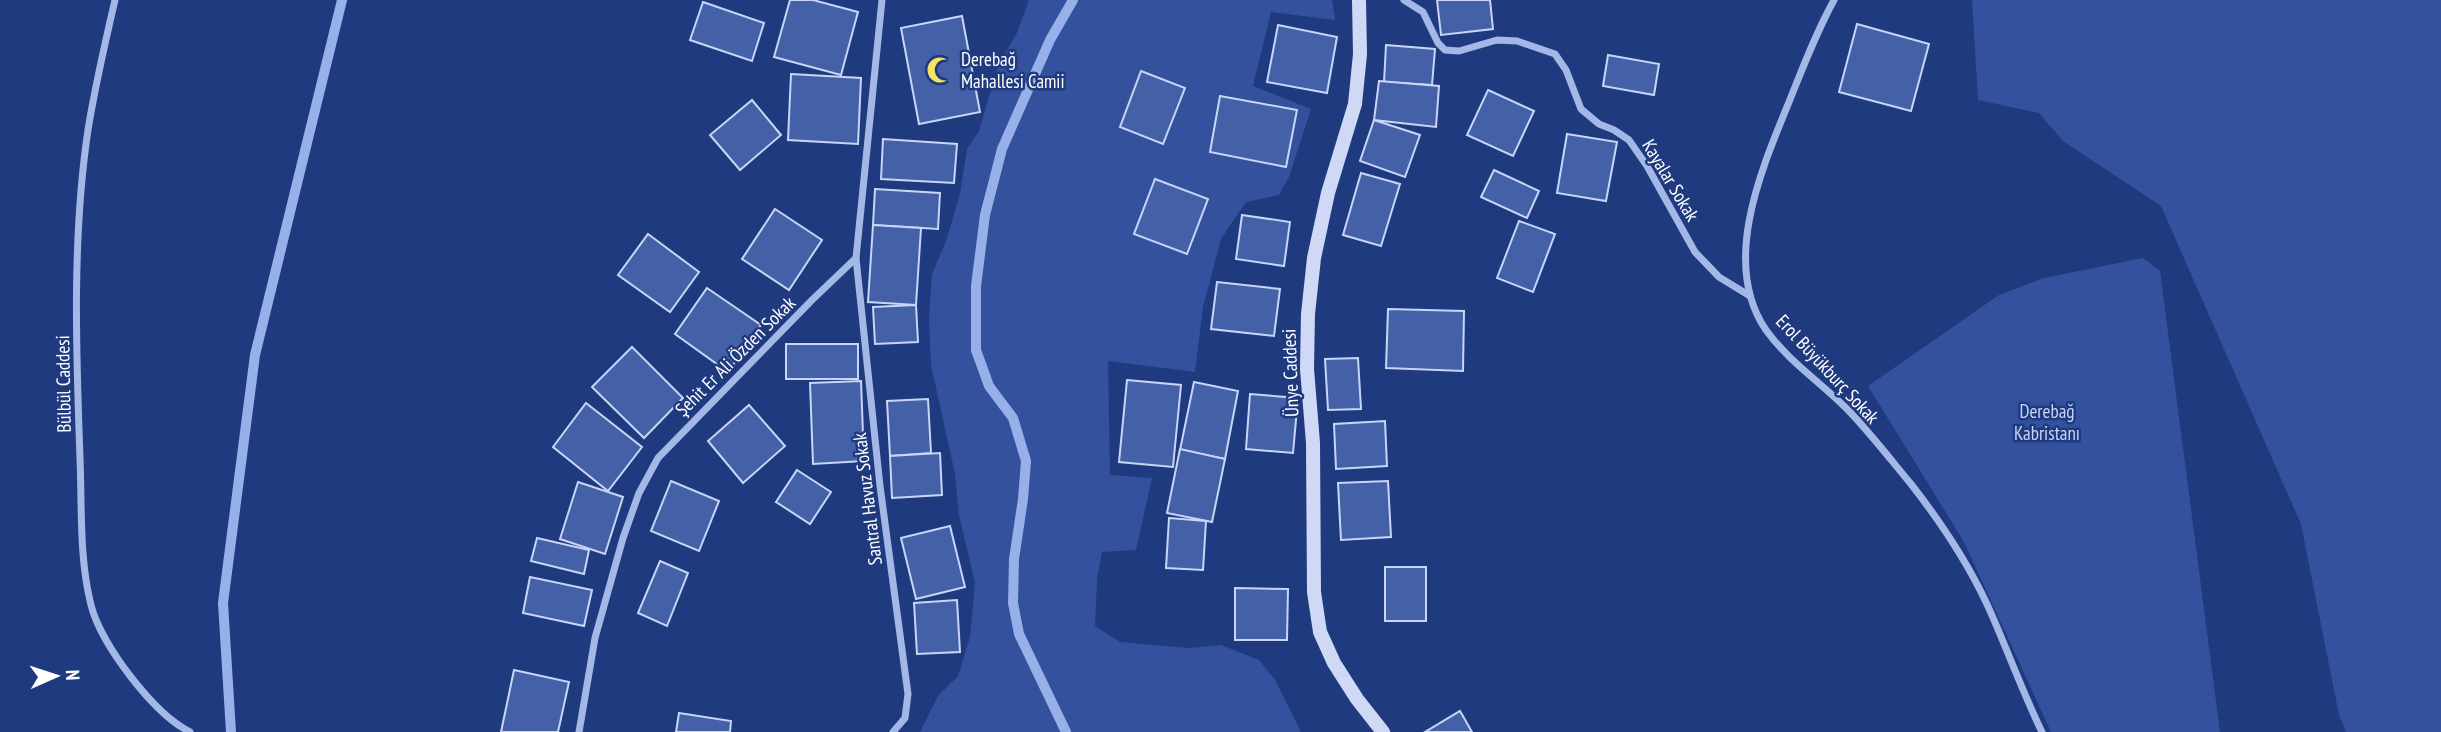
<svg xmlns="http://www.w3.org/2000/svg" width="2441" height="732" viewBox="0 0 2441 732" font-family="'PT Sans Narrow',sans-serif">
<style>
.green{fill:#33519d}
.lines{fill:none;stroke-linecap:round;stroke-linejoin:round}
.stream{stroke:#98b0e9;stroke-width:10}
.building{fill:#4460a6;stroke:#c8d5f6;stroke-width:2}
.street{stroke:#a4b8e7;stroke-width:7}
.secondary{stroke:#cfd9f6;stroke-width:14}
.labels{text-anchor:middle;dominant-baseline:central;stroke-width:5;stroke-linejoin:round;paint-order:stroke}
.poi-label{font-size:19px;fill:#fff;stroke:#203a7f;text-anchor:start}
.street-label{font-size:19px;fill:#fff;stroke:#203a7f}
.park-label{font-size:19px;fill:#c8d5f6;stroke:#203a7f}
</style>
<rect width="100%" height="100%" fill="#203a7f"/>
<g class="green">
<polygon points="1029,0 1332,0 1335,20 1271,12 1253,86 1311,109 1289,177 1279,195 1246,202 1221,239 1203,307 1195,372 1108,361 1110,475 1152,478 1136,550 1102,552 1097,579 1095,626 1120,642 1189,648 1221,645 1259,660 1275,680 1301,732 920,732 938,696 958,676 970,637 975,583 959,515 955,474 931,365 929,319 932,274 946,241 960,194 967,149 979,131 999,63 1016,35"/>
<polygon points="1972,0 2441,0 2441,732 2346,732 2339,715 2301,524 2161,206 2063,141 2039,113 1978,100"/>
<polygon points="2143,258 2160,271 2220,732 2051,732 1964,542 1868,386 1999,295 2044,278"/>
</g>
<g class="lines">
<g class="stream">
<polyline points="231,732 223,603 255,355 342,0"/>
<polyline points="1066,732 1019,634 1013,603 1014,559 1023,499 1026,461 1013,418 989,386 976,350 976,286 985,215 1002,149 1050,40 1073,0"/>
</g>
</g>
<g class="building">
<polygon points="790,0 813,0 858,12 841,75 774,57"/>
<polygon points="1437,0 1490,0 1493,29 1441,35"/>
<polygon points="703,2 764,23 752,61 690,40"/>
<polygon points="962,16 980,112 919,124 901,28"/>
<polygon points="1857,24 1929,44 1911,111 1839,92"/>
<polygon points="1278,25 1337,37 1327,93 1267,82"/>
<polygon points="1386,45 1435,49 1432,85 1384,82"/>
<polygon points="1608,55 1659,64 1654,95 1603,86"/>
<polygon points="1141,71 1185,88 1163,144 1120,127"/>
<polygon points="791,74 861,78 858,144 788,140"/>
<polygon points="1379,81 1439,86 1436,127 1374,120"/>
<polygon points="1488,90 1534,111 1513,156 1467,135"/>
<polygon points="1220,96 1297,110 1286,167 1210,152"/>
<polygon points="752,100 781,135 740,170 710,135"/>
<polygon points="1374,120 1420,135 1405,177 1360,161"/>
<polygon points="1567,134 1617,142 1606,201 1557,193"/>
<polygon points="883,139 957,144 954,183 881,179"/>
<polygon points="1494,170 1539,191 1527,218 1481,197"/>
<polygon points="1361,173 1400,184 1381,246 1343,235"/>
<polygon points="1155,179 1208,199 1187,254 1134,234"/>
<polygon points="875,189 940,193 938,229 873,225"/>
<polygon points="775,209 822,240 789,290 742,259"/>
<polygon points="1242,215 1290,222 1284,266 1236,259"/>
<polygon points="1519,221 1555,234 1533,292 1497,278"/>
<polygon points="873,225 921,228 916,305 868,302"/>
<polygon points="648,234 699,272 670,312 618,275"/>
<polygon points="1217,282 1280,289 1274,336 1211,329"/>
<polygon points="707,288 761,325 728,372 675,334"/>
<polygon points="916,305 918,342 875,344 873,307"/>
<polygon points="1388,309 1464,311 1463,371 1386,368"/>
<rect x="786" y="344" width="72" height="35"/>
<polygon points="632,347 683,398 644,438 592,387"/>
<polygon points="1358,358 1361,409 1328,410 1325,359"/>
<polygon points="1127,380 1181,385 1173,467 1119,462"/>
<polygon points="861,381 864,461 813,464 810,383"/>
<polygon points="1194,382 1238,391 1225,459 1180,450"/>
<polygon points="1250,394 1298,398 1293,453 1246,449"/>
<polygon points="928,399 931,453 890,456 887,401"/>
<polygon points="586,403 642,447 608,491 553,447"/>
<polygon points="749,405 785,446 743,483 708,441"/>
<polygon points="1385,421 1387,466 1336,469 1334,424"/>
<polygon points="1180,449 1225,459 1212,522 1167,513"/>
<polygon points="940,453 942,495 892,498 890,456"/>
<polygon points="797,470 831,492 810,524 776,502"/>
<polygon points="671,481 719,501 699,551 651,531"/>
<polygon points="1388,481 1391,537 1341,540 1338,483"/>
<polygon points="578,482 623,497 605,554 560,539"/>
<polygon points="1169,518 1206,521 1203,570 1166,568"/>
<polygon points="950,526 965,587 916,599 901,538"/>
<polygon points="537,538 589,550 584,574 531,561"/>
<polygon points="660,561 688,573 667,626 638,613"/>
<rect x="1385" y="567" width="41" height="54"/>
<polygon points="530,577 592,590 584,626 523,613"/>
<polygon points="1235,588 1288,589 1287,640 1235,640"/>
<polygon points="957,600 960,652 917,654 914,603"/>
<polygon points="514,670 569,682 558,732 501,732"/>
<polygon points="1460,711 1472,732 1425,732"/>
<polygon points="679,713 731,721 730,732 676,732"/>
</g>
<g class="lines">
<g class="street">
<path d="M 115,0 C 105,43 95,86 88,130 C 72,237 76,349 80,458 C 82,506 79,558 91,605 C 101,645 154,714 190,732"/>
<polyline points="1404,0 1423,12 1438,43 1445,50 1459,51 1497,40 1517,41 1555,54 1566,70 1581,109 1599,124 1614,130 1629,140 1647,166 1695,252 1719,277 1750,296"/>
<path d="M 1834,0 C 1816,33 1803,67 1789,102 C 1762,168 1720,263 1766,330 C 1788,361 1823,384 1849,411 C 1871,434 1891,460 1911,484 C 1943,525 1974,572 1994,620 C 2010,657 2024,695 2042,732"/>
<polyline points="856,258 880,486 908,694 905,718 893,732"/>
<polyline points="579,732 595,638 623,538 639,493 658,458 812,300 856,258 882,0"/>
</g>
<polyline class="secondary" points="1359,0 1360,54 1355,104 1328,193 1314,258 1308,314 1307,369 1313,443 1314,592 1320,632 1334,663 1357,699 1383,732"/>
</g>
<defs>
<g id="mosque-bare" transform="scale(2.1)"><path d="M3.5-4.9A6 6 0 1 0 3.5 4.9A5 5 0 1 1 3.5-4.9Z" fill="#f5e365" stroke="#203a7f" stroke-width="2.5" paint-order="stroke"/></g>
</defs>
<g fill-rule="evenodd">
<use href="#mosque-bare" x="940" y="70"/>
</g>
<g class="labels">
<g class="poi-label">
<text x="961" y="59">Derebağ<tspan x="961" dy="22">Mahallesi Camii</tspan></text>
</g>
<g class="street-label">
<text transform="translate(1671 180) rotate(59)">Kayalar Sokak</text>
<text transform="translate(735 356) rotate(-45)">Şehit Er Ali Özden Sokak</text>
<text transform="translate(1828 369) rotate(47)">Erol Büyükburç Sokak</text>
<text transform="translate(1290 373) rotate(-92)">Ünye Caddesi</text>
<text transform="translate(63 384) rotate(-91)">Bülbül Caddesi</text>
<text transform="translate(867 499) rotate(-97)">Santral Havuz Sokak</text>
</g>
<g class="park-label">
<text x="2047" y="411">Derebağ<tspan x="2047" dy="22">Kabristanı</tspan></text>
</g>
</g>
<g transform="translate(56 676) rotate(87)" stroke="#203a7f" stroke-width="5" paint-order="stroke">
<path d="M0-5L12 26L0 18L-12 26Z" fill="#ffffff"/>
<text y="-10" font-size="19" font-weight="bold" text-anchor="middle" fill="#ffffff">N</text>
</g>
</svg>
